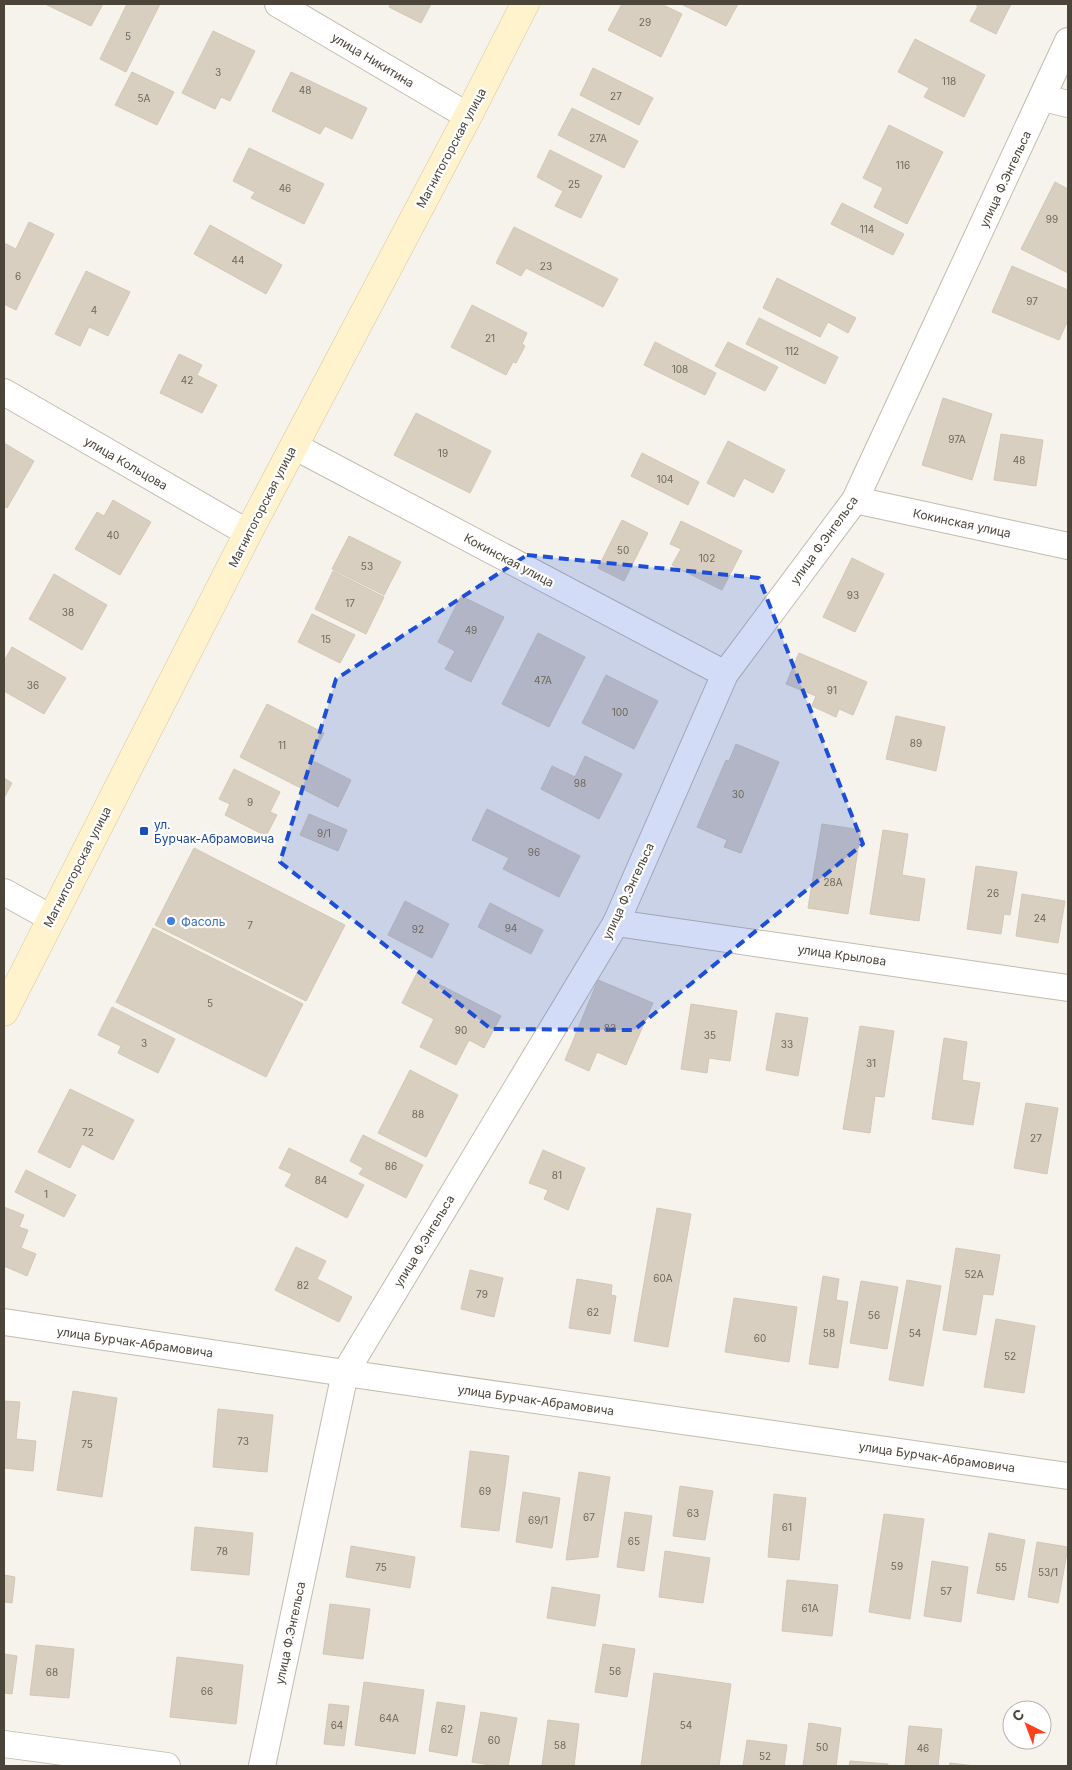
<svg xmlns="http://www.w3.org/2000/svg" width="1072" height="1770" viewBox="0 0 1072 1770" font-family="Inter,sans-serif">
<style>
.building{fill:#d8cfc1;stroke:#d3c7b4}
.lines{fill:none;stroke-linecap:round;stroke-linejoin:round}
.street-casing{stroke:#c2bbae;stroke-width:28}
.secondary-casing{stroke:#d6c79b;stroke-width:29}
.street{stroke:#fff;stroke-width:26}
.secondary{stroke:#fff3cd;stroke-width:28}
.marked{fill:#1d4ed8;fill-opacity:0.2;stroke:#1d4ed8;stroke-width:4;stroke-dasharray:10 6;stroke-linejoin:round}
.transit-dot{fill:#1a4fb4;stroke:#fff;stroke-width:2}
.shop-dot{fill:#3f7fe0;stroke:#fff;stroke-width:2}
.labels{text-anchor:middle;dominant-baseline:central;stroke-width:4.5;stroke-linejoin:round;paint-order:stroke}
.number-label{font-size:10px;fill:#6e675b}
.street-label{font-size:12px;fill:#4b4439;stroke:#fff}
.transit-label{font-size:12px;fill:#164399;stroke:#fff;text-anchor:start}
.shop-label{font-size:12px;fill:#366cbe;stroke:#fff;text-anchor:start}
</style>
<rect width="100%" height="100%" fill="#f6f3ec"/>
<g class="building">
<polygon points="45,4 103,4 91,26"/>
<polygon points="127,4 160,4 126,72 100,59"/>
<polygon points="390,4 431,4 421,23 389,7"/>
<polygon points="622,4 661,4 682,14 661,57 608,30"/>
<polygon points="681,4 738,4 726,26"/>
<polygon points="974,4 1011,4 996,34 970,21 978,6"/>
<polygon points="213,31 255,51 230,101 221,97 215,109 182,93"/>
<polygon points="915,39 985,75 964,117 924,97 929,88 898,72"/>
<polygon points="593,68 653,98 639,125 580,95"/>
<polygon points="132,72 174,92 157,125 115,105"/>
<polygon points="291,72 367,108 352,139 325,126 320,134 272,111"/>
<polygon points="572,108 638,141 624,168 558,135"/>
<polygon points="889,125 943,152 907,224 874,207 883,188 863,178"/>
<polygon points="249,148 324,184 304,224 251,198 255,192 233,181"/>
<polygon points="550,150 602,176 581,218 555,206 563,191 537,177"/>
<polygon points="1055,182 1068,189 1068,273 1021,249"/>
<polygon points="842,203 904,234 893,255 831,224"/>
<polygon points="29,222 54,234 16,310 4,304 4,243 16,249"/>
<polygon points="210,225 282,265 266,294 194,254"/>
<polygon points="514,227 618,279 603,307 526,268 521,276 496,263"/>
<polygon points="1012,266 1068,290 1068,320 1059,340 992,312"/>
<polygon points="86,271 130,292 108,336 89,327 80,346 55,334"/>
<polygon points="777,278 856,318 848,333 828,322 820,337 763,308"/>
<polygon points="472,305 527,333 522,344 525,346 516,363 513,362 506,375 451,347"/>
<polygon points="759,318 838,357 825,384 746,344"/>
<polygon points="655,342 716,373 705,395 644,365"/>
<polygon points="728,342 778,367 765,391 715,366"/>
<polygon points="179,354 202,365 197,375 217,385 202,413 160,393"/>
<polygon points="943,398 992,414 972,480 922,465"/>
<polygon points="416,413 491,451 470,493 394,455"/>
<polygon points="1001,434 1043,440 1036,486 994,480"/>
<polygon points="728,441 785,470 773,493 744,478 734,497 707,483"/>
<polygon points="4,443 34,461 7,508 4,506"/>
<polygon points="642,453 699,482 688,505 631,476"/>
<polygon points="113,500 151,522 120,575 75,549 97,512 104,516"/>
<polygon points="622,520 648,533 624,581 598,568"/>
<polygon points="681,521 742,551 722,590 672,565 681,549 670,544"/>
<polygon points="349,536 401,562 384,595 332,569"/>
<polygon points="852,558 884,574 855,632 823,617"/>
<polygon points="333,571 384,597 366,634 315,609"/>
<polygon points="54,574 107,605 82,650 29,619"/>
<polygon points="461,596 504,617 471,682 445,669 455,651 438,642"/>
<polygon points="312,614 355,635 340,663 298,642"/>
<polygon points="538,633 585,657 549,727 502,704"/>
<polygon points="12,647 66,678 44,714 4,691 4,661"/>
<polygon points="799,653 867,682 853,715 839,709 836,717 812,706 816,696 786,684"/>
<polygon points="606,675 658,701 634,749 582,723"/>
<polygon points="267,704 324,733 311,760 351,780 338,807 240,757"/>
<polygon points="896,716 945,727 936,771 886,759"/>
<polygon points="736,744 779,762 741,853 724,847 727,840 697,827 726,760 729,761"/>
<polygon points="585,756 622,774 599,819 541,789 552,766 575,777"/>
<polygon points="234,769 280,792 270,812 277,815 266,836 225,815 230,804 219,799"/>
<polygon points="4,778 12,783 4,798"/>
<polygon points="487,809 580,856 559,897 503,869 509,858 472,840"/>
<polygon points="309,814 347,830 338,851 300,835"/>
<polygon points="822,824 861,830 848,914 808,908"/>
<polygon points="883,830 908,834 902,875 925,879 919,921 870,914"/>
<polygon points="194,848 345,925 306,1001 155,925"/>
<polygon points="976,866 1017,872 1010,915 1004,914 1001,934 967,929"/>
<polygon points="1022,894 1065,901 1058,943 1016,936"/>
<polygon points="405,901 449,924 432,958 388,935"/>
<polygon points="490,903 543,930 531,954 478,927"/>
<polygon points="153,928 303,1004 266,1077 116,1002"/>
<polygon points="417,973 501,1016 484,1048 469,1040 456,1065 420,1047 434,1019 402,1003"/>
<polygon points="598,980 653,1003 626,1065 597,1052 589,1071 565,1060"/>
<polygon points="691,1004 737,1011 730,1061 709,1058 707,1073 681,1069"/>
<polygon points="112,1007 175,1039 158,1073 118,1053 121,1046 98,1035"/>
<polygon points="776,1013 808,1018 798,1076 766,1070"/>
<polygon points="860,1026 894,1031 884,1097 875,1096 870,1133 843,1129"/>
<polygon points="944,1038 967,1042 962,1080 980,1083 973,1125 932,1119"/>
<polygon points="410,1070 458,1095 426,1157 378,1133"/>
<polygon points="70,1089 134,1120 113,1160 82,1144 70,1168 38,1152"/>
<polygon points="1026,1103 1058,1108 1047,1174 1014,1168"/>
<polygon points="363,1135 423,1165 406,1198 359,1174 363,1168 350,1161"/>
<polygon points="289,1148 364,1185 347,1218 285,1186 292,1174 279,1168"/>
<polygon points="543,1150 585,1168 568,1210 544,1199 548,1190 529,1183"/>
<polygon points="26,1170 76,1195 64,1217 15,1192"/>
<polygon points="4,1207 24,1215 19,1227 28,1230 21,1248 36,1254 27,1276 4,1266"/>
<polygon points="657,1208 691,1214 668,1347 634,1341"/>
<polygon points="296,1247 326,1261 317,1279 352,1297 339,1322 275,1290"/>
<polygon points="956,1248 1000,1255 993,1295 983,1294 976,1335 943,1330"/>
<polygon points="470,1270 503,1278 494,1317 461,1309"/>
<polygon points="823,1276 839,1279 836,1300 848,1302 838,1368 809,1364"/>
<polygon points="577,1279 612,1285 611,1295 616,1296 610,1334 569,1328"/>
<polygon points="907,1280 941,1286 923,1386 889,1380"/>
<polygon points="861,1281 898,1287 887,1349 850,1343"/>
<polygon points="734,1298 797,1307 789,1362 725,1352"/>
<polygon points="996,1319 1035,1326 1024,1393 984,1387"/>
<polygon points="73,1391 117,1398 102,1497 57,1490"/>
<polygon points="4,1401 20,1402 16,1439 36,1441 33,1471 4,1468"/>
<polygon points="218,1409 273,1415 267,1472 213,1467"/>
<polygon points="470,1451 509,1456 499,1531 461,1527"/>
<polygon points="579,1472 610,1477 598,1557 566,1560"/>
<polygon points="680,1486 713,1491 705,1540 673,1536"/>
<polygon points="523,1492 560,1498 552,1548 516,1542"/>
<polygon points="774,1494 806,1498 799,1560 768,1557"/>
<polygon points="625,1512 652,1516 644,1571 617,1567"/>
<polygon points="884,1514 924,1519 910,1619 869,1612"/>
<polygon points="195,1527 253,1533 249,1575 191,1570"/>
<polygon points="989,1533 1025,1540 1014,1600 977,1593"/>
<polygon points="1037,1542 1068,1547 1058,1603 1028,1597"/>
<polygon points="351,1546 415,1557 410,1588 346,1577"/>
<polygon points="665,1551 710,1558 703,1603 659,1597"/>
<polygon points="932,1561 968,1567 961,1622 924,1616"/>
<polygon points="4,1575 15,1577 12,1603 4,1602"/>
<polygon points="787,1580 838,1585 832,1636 782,1631"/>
<polygon points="552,1587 600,1595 595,1626 547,1618"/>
<polygon points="330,1604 370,1609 363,1659 323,1654"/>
<polygon points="603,1644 635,1649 627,1697 595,1692"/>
<polygon points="36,1645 74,1649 69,1698 30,1695"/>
<polygon points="4,1654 17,1656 12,1694 4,1693"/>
<polygon points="177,1657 243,1665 236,1724 170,1717"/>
<polygon points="654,1673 731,1684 719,1766 641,1766"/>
<polygon points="364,1682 424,1690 415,1754 355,1745"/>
<polygon points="437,1702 465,1706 457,1756 429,1751"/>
<polygon points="329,1704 349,1706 344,1746 324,1744"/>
<polygon points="481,1712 517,1718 508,1766 496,1766 472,1762"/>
<polygon points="548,1720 579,1724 574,1766 542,1766"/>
<polygon points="809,1723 841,1728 836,1766 803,1766"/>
<polygon points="909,1726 942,1729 938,1766 905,1766"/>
<polygon points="747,1740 787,1745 784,1766 743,1766"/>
<polygon points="850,1761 888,1764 888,1766 849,1766"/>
<polygon points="950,1763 975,1766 949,1766"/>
</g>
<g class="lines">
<g class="street-casing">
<g id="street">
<polyline points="278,4 468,116"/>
<polyline points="1043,98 1068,104"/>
<polyline points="4,392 248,533"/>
<polyline points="294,446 725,674"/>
<polyline points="855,500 1068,546"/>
<polyline points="4,892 51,918"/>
<polyline points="616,923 1068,988"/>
<polyline points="4,1322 345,1373 1068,1476"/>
<polyline points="4,1744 167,1766"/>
<polyline points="262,1766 345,1373 616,923 725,674 855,500 1068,41"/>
</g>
</g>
<g class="secondary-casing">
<polyline id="secondary" points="4,1012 248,533 468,116 525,4"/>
</g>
<use href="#street" class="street"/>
<use href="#secondary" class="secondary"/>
</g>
<path class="marked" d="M 527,555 L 759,578 L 863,844 L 634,1030 L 491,1029 L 280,862 L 336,679 Z"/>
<rect class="transit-dot" x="139" y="826" width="10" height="10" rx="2.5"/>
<circle class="shop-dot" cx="171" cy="921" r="5"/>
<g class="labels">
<g class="number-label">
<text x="645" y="22">29</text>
<text x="128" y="36">5</text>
<text x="218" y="72">3</text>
<text x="949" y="81">118</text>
<text x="305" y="90">48</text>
<text x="616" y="96">27</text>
<text x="144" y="98">5А</text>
<text x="598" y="138">27А</text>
<text x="903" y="165">116</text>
<text x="574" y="184">25</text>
<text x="285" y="188">46</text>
<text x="1052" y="219">99</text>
<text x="867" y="229">114</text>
<text x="238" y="260">44</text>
<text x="546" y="266">23</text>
<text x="18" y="276">6</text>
<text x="1032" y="301">97</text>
<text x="94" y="310">4</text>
<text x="490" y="338">21</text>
<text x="792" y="351">112</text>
<text x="680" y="369">108</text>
<text x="187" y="380">42</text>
<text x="957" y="439">97А</text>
<text x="443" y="453">19</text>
<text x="1019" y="460">48</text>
<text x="665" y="479">104</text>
<text x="113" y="535">40</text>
<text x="623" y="550">50</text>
<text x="707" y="558">102</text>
<text x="367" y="566">53</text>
<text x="853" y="595">93</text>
<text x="350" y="603">17</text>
<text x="68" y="612">38</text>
<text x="471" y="630">49</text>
<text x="326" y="639">15</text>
<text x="543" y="680">47А</text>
<text x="33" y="685">36</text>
<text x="832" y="690">91</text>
<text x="620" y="712">100</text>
<text x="916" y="743">89</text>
<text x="282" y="745">11</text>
<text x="580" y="783">98</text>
<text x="738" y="794">30</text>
<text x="250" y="802">9</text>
<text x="324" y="833">9/1</text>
<text x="534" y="852">96</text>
<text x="833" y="882">28А</text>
<text x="993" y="893">26</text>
<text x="1040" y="918">24</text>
<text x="250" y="925">7</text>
<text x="511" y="928">94</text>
<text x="418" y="929">92</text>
<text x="210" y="1003">5</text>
<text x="610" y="1028">83</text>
<text x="461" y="1030">90</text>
<text x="710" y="1035">35</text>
<text x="144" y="1043">3</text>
<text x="787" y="1044">33</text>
<text x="871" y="1063">31</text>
<text x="418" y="1114">88</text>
<text x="88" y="1132">72</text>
<text x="1036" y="1138">27</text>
<text x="391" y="1166">86</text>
<text x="557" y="1175">81</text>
<text x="321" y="1180">84</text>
<text x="46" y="1194">1</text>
<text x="974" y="1274">52А</text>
<text x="663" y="1278">60А</text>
<text x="303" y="1285">82</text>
<text x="482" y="1294">79</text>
<text x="593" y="1312">62</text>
<text x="874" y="1315">56</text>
<text x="829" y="1333">58</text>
<text x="915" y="1333">54</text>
<text x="760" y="1338">60</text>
<text x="1010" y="1356">52</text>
<text x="243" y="1441">73</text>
<text x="87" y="1444">75</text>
<text x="485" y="1491">69</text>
<text x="693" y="1513">63</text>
<text x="589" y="1517">67</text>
<text x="538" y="1520">69/1</text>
<text x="787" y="1527">61</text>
<text x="634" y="1541">65</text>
<text x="222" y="1551">78</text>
<text x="897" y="1566">59</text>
<text x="381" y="1567">75</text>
<text x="1001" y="1567">55</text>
<text x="1048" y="1572">53/1</text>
<text x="946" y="1591">57</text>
<text x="810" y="1608">61А</text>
<text x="615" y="1671">56</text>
<text x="52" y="1672">68</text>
<text x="207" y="1691">66</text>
<text x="389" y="1718">64А</text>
<text x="337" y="1725">64</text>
<text x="686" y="1725">54</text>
<text x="447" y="1729">62</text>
<text x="494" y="1740">60</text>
<text x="560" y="1745">58</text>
<text x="822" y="1747">50</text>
<text x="923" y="1748">46</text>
<text x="765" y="1756">52</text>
</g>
<g class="street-label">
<text transform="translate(373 60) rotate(31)">улица Никитина</text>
<text transform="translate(451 148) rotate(-62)">Магнитогорская улица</text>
<text transform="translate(1005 179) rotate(-65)">улица Ф.Энгельса</text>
<text transform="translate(126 463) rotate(30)">улица Кольцова</text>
<text transform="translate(262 507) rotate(-63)">Магнитогорская улица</text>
<text transform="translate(962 523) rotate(12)">Кокинская улица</text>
<text transform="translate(824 540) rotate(-54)">улица Ф.Энгельса</text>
<text transform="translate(509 560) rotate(28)">Кокинская улица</text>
<text transform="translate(77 867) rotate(-63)">Магнитогорская улица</text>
<text transform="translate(628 891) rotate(-65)">улица Ф.Энгельса</text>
<text transform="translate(842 955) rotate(8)">улица Крылова</text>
<text transform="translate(424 1241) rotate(-59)">улица Ф.Энгельса</text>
<text transform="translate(135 1342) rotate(8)">улица Бурчак-Абрамовича</text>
<text transform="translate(536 1400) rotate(8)">улица Бурчак-Абрамовича</text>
<text transform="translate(937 1457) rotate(8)">улица Бурчак-Абрамовича</text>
<text transform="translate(290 1633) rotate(-78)">улица Ф.Энгельса</text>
</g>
<g class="transit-label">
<text x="154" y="824">ул.<tspan x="154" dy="14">Бурчак-Абрамовича</tspan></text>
</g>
<g class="shop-label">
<text x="181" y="921">Фасоль</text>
</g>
</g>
<rect width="1072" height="1770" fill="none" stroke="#4b4439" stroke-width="10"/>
<g transform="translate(1027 1725) rotate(318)"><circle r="24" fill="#ffffff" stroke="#b7b4b0"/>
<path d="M0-4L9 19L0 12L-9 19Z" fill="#fc3f1d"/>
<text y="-8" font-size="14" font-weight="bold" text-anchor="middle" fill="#4b4439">С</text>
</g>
</svg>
